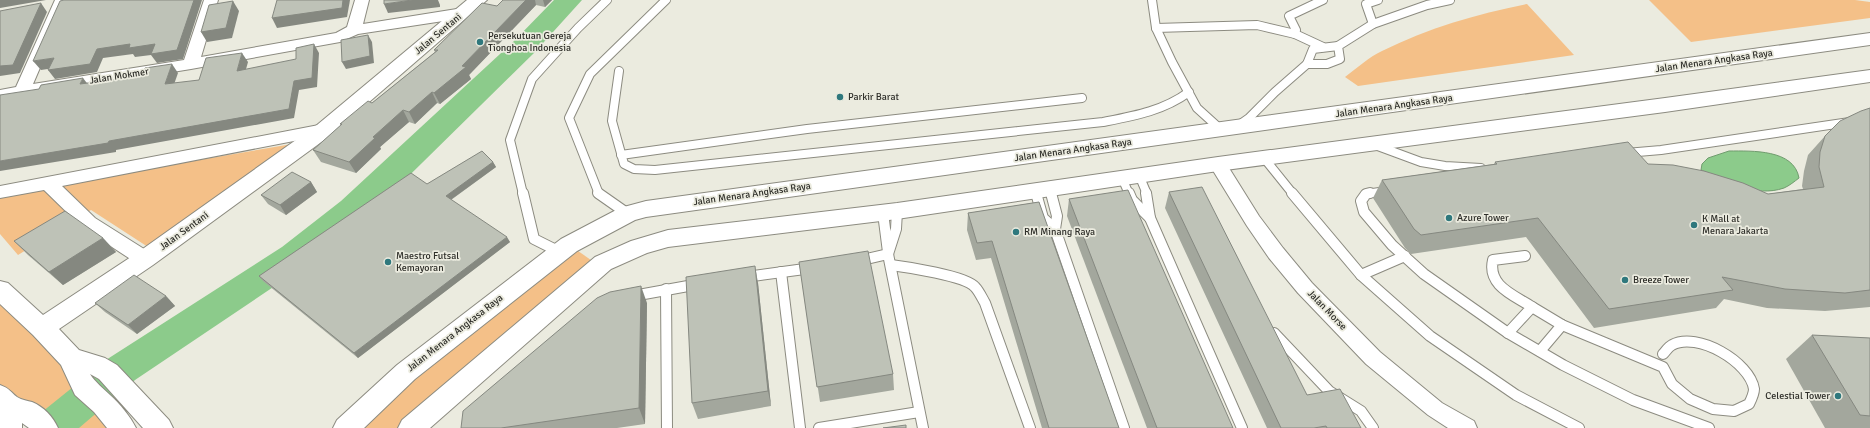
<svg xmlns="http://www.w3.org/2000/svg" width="1870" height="428" viewBox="0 0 1870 428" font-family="Signika,sans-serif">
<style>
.green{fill:#f4c088}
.water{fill:#8ccb8b;stroke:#709c6e}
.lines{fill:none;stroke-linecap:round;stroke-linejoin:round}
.river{fill:#8ccb8b;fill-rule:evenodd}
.lane-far1-casing{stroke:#8c8b80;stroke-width:10}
.lane-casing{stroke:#8c8b80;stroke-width:12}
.street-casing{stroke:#8c8b80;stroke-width:2}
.secondary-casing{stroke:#8c8b80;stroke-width:2}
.lane-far1{stroke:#fff;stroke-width:8}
.lane{stroke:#fff;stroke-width:10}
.street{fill:#fff;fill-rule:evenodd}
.secondary{fill:#fff;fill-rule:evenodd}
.wall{fill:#a3a79d}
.shaded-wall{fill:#858880}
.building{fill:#bec2b7;stroke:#858880}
.poi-dot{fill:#2f787d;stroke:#ebebdf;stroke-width:1.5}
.labels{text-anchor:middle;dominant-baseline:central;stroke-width:3.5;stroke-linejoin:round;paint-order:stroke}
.street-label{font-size:10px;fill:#2e2e29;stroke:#ebebdf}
.poi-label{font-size:10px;fill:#2e2e29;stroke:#ebebdf;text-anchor:start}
</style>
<rect width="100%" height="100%" fill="#ebebdf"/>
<g class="green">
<polygon points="1649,0 1855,0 1870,2 1870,18 1691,42"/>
<path d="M 1527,4 L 1574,55 L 1358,86 L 1345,77 C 1357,68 1369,57 1382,51 C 1428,28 1477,14 1527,4 Z"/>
<polygon points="292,144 148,247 91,210 18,255 0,234 0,194"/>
<polygon points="571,246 598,265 410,428 346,428"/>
<polygon points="0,290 123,428 46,428 0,396"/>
</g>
<path class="water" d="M 1729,151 C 1752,151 1794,149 1799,178 C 1795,181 1789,186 1784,188 C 1755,198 1727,181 1701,170 L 1702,164 L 1708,158 Z"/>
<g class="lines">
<polygon class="river" points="554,0 582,0 534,53 365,219 306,265 135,380 79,428 31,428 37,416 109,358 282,247 341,201 514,41"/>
<g class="lane-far1-casing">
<g id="lane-far1">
<polyline points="1152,0 1156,28 1172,62 1197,108 1218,127 1217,131"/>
<polyline points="1373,24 1366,4 1378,0"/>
<polyline points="1156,28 1257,25 1295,34 1323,47"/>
<polyline points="1295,34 1296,30 1289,16 1323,0"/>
<polyline points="1307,64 1327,64 1340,59 1338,46 1373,24 1427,5 1450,0"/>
<path d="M 619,71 L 612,121 L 624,164 L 634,169 L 655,170 L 1103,122 C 1134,116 1163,111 1189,92"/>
<polyline points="1239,125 1249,118 1275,92 1307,64 1313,49 1338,46"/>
<polyline points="1375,145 1421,162 1445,166 1481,168"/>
<polyline points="1626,153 1661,150 1870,119"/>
<polyline points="621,155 807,129 1082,98"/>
<polyline points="1264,158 1293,194"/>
<polyline points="1139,175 1147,194"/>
<polyline points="1122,178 1129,194"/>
<polyline points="1049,188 1051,194"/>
<polyline points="1035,189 1036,194"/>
<polyline points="523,194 510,140 532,79 578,28 607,0"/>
<polyline points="599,194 569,118 590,74 666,0"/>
<polyline points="1366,194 1386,191"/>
</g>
</g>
<g class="lane-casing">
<g id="lane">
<polyline points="523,193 534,239 560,252"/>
<polyline points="598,193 628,214"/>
<polyline points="1036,193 1043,218 1055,229 1124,428"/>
<polyline points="1051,193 1057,216 1055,229"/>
<polyline points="1129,193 1132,200 1150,218"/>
<polyline points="1146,193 1150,218 1242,428"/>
<polyline points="1292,193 1361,275 1430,336 1516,395 1579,428"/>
<polyline points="1370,193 1366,194 1361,201 1364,212 1392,245 1424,274 1508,333 1563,365 1633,400 1709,428"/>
<polyline points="883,213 888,252"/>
<polyline points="888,254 896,229 897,211"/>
<polyline points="858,261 888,254 923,428"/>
<path d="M 891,265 C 907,267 966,276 975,287 C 979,291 982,298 985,303 L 1030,428"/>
<polyline points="781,272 800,428"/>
<polyline points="1361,275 1405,256"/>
<polyline points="746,277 812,268"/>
<polyline points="666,289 667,428"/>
<polyline points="633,296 699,284"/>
<path d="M 1532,307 L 1562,325 L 1663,367 L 1672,384 L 1690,399 L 1713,409 L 1734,411 L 1749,404 C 1751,400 1754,394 1754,389 C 1750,362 1697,331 1672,345 C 1668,347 1666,351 1663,354"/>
<polyline points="1274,333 1329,391 1361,411 1373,428"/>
<path d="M 1508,333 L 1532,307 C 1514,295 1487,286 1493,260 L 1525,256"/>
<polyline points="1540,351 1562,325"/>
<polyline points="819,428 919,412"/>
</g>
</g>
<g class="street-casing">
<g id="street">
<polygon points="55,0 69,0 33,84 184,60 204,0 218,0 201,57 336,33 347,27 355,0 369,0 363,24 463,8 468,10 470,13 468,16 463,18 358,34 340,42 191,69 0,100 0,90 16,87"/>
<polygon points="324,124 330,126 332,130 330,134 62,186 95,218 152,254 154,259 152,264 145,266 138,264 83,228 44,190 0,198 0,186"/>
<polygon points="1218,158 1224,160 1259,216 1283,248 1312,283 1380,352 1442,403 1474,421 1477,428 1448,428 1428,415 1366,364 1298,293 1269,258 1247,226 1209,164 1212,160"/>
</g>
</g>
<g class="secondary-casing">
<g id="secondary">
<path d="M 467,0 L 487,0 L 331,135 L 153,265 L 59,329 L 79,350 L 105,358 L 117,365 L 169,420 L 173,428 L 143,428 L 99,379 L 90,374 C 95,382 103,388 110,395 C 120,404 130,416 136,428 L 107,428 L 94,412 L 75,395 L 61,365 L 33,335 L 0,304 L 0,281 L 8,283 L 43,315 L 137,253 L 317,125 Z"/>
<polygon points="1870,33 1870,45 646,217 635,220 577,251 415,379 364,428 333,428 337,420 397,365 561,239 620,208 646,201"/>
<polygon points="1870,70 1870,82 1665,112 1218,171 897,219 668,247 647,253 611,269 430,428 398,428 402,420 595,257 631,241 668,230 897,203 1218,157 1665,98"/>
<path d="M 0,385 C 11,389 10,392 17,397 C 22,400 28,401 32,402 C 44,407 53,417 58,428 L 29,428 L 22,423 L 22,428 L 0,428 Z"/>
</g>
</g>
<use href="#lane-far1" class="lane-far1"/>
<use href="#lane" class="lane"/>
<use href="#street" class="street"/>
<use href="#secondary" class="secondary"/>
</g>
<g class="wall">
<polygon points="503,0 552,0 545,7 536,5 469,75 471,79 440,104 437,103 415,124 409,122 380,147 381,149 356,173 321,162 313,150 341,125 340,124 372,103 435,52 434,50 497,6"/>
<polygon points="1870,108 1870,307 1825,311 1767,308 1724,299 1716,308 1594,328 1526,237 1411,254 1405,248 1373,198 1382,180 1494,164 1495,162 1648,164 1768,194 1803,189 1802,186 1804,171 1808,155 1825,136"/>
<polygon points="493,162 496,167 451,200 510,242 358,358 263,281 259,276 427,184"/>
<polygon points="311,182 317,192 286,215 268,204 261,195"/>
<polygon points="1169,192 1307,395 1361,428 1267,428 1165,208"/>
<polygon points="1069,199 1233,428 1147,428 1067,216"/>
<polygon points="1039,202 1119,428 1042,428 991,258 976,260 967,230 968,213"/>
<polygon points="103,238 116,252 63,285 28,255 14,241"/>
<polygon points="799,262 893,374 894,390 820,402"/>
<polygon points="758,283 771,406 698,419 692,403"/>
<polygon points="166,296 175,306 137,334 105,312 95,303"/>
<polygon points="647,303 645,424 617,428 461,428"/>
<polygon points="1812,335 1870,338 1870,428 1825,428 1786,359"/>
</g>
<g class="shaded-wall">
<polygon points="0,0 46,0 0,8"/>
<polygon points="194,0 202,0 183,59 157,63 151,55 135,57 133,54 103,58 97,72 55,79 48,70 97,49"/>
<polygon points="343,0 350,0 347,17 277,28 272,18"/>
<polygon points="412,0 438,0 440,5 440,7 388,13 384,4"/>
<polygon points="526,0 535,0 536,5 469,75 471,79 440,104 434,93 462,66"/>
<polygon points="543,0 552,0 545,7"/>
<polygon points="233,1 239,11 232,38 207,42 201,32"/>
<polygon points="41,3 47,12 20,73 0,76 0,66"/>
<polygon points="368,35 372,42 374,63 346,69 342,62"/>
<polygon points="314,44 319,53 317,87 299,90 294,118 116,150 116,152 0,171 0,161 109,141 294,81"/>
<polygon points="242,53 248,62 243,80 237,71"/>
<polygon points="54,58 61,67 41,70 33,61"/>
<polygon points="172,64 178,73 171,93 165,84"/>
<polygon points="83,78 90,87 80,84"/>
<polygon points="432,92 437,103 415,124 409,112"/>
<polygon points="403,110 409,122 380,147 381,149 356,173 349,162 373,137"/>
<polygon points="493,162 496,167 449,201 446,196"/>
<polygon points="311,182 317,192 286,215 280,205"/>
<polygon points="507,237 510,242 358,358 354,353"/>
<polygon points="103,238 116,252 63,285 49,272"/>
<polygon points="755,266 758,283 771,406 768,391"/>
<polygon points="641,286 647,303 645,424 639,408"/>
<polygon points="166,296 175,306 137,334 128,325"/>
</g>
<g class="building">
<polygon points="64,0 194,0 177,50 151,54 155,44 129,48 130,44 97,49 90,64 48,70 54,58 33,61 60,1"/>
<polygon points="277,0 343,0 342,8 272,18"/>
<polygon points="384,0 412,0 384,4"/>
<polygon points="503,0 526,0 462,66 466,67 434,93 432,92 409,112 403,110 373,137 375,138 349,162 313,150 342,124 340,124 368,101 372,103 438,50 434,50 482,3 497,6"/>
<polygon points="233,1 226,28 201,32 209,5"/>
<polygon points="41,3 13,65 0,66 0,11"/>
<polygon points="368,35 370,56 342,62 341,40"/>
<polygon points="314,44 312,78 294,81 289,109 109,141 108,143 0,161 0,95 39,89 41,85 83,78 80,84 142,76 145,68 172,64 165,84 199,80 206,58 242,53 237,71 296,59 296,48"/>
<polygon points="1870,108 1870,290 1845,293 1785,289 1722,277 1733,290 1609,309 1538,218 1421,235 1414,229 1382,180 1497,164 1495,162 1628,142 1648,164 1673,165 1704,171 1743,183 1768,194 1824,187 1819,167 1820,152 1825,136 1840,121 1861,111"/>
<polygon points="482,151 493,162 446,196 507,237 354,353 259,276 411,173 427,184"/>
<polygon points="292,172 311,182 280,205 261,195"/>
<polygon points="1202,187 1307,395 1340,389 1361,428 1327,428 1326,426 1314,428 1281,428 1169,192"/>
<polygon points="1128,190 1233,428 1157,428 1069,199"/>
<polygon points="1039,202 1119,428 1049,428 992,241 977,243 968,213"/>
<polygon points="65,211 103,238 49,272 14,241"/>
<polygon points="868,251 893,374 817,387 799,262"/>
<polygon points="755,266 768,391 692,403 686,277"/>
<polygon points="134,275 166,296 128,325 95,303"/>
<polygon points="641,286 639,408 501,428 461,428 463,411 597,298 610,292"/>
<polygon points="1812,335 1870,338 1870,416 1860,415"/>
<polygon points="906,425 906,428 883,428"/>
</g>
<g class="poi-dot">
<circle cx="480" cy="42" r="4"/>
<circle cx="840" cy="97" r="4"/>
<circle cx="1449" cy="218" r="4"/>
<circle cx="1694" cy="225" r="4"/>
<circle cx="1016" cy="232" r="4"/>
<circle cx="388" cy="262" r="4"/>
<circle cx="1625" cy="280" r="4"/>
<circle cx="1838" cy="396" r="4"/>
</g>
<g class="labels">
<g class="street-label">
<text transform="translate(438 34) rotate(-40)">Jalan Sentani</text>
<text transform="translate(1714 61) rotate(-8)">Jalan Menara Angkasa Raya</text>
<text transform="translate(119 76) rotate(-9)">Jalan Mokmer</text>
<text transform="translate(1394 106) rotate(-8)">Jalan Menara Angkasa Raya</text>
<text transform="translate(1073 150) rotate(-8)">Jalan Menara Angkasa Raya</text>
<text transform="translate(752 194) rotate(-8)">Jalan Menara Angkasa Raya</text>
<text transform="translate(184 231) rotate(-36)">Jalan Sentani</text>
<text transform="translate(1327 310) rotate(46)">Jalan Morse</text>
<text transform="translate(455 333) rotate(-38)">Jalan Menara Angkasa Raya</text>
</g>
<g class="poi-label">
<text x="488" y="36">Persekutuan Gereja<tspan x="488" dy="12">Tionghoa Indonesia</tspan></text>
<text x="848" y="97">Parkir Barat</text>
<text x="1457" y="218">Azure Tower</text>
<text x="1702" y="219">K Mall at<tspan x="1702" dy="12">Menara Jakarta</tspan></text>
<text x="1024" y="232">RM Minang Raya</text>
<text x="396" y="256">Maestro Futsal<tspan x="396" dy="12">Kemayoran</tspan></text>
<text x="1633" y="280">Breeze Tower</text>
<text x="1830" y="396" text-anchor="end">Celestial Tower</text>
</g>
</g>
</svg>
